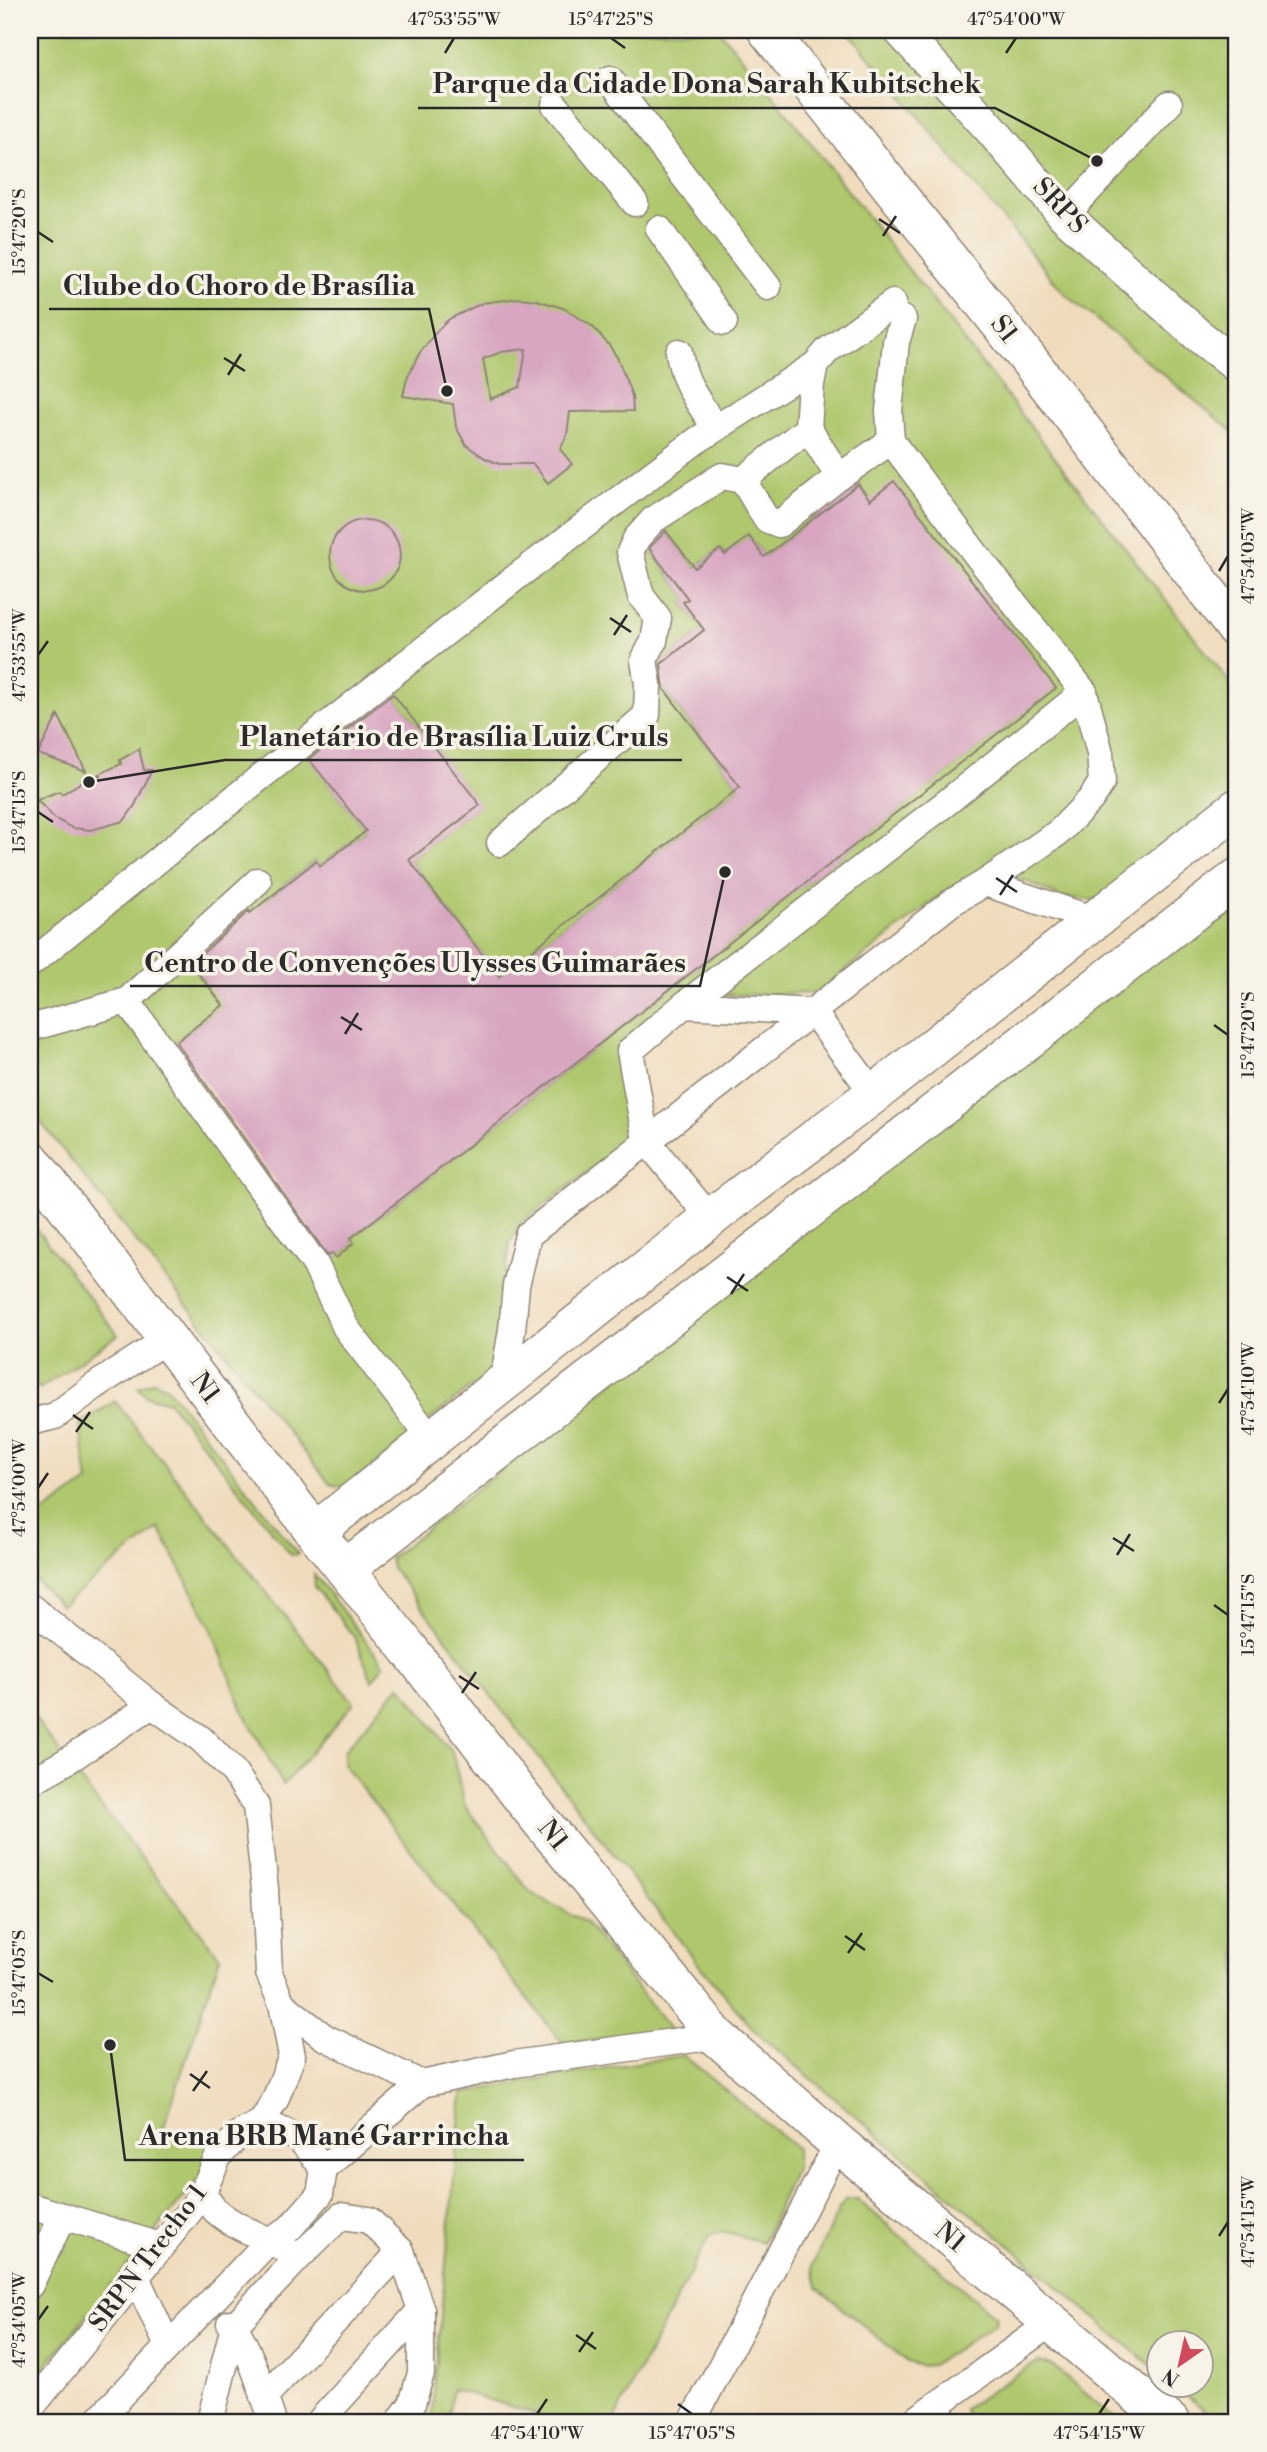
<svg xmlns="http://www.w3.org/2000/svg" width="1267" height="2452" viewBox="0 0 1267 2452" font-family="'Libre Bodoni',serif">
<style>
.green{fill:#afc86d;stroke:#6d7a4c;stroke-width:2;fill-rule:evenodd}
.building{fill:#d8a6c1;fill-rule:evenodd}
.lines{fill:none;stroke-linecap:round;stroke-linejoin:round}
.minor-casing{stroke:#8e8474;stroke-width:29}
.major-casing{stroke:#8e8474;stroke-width:36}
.highway-casing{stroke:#8e8474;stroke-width:41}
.minor{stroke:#fff;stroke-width:26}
.major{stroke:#fff;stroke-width:33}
.highway{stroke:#fff;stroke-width:38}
.ticks{fill:none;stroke:#2b2b2b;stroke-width:2.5}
.labels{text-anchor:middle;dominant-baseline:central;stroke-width:7;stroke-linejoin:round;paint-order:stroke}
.street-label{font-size:26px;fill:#2b2b2b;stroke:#f7f3e8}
.leader{fill:none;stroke:#2b2b2b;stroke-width:2.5}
.callout-dot{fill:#2b2b2b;stroke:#f7f3e8;stroke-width:2.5}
.callout-label{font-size:28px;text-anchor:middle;font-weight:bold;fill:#2b2b2b;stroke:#f7f3e8;stroke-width:7;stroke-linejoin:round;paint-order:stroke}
.neatline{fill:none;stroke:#2b2b2b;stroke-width:2.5}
.ticks-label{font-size:18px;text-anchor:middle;fill:#2b2b2b}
</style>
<rect width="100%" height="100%" fill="#f7f3e8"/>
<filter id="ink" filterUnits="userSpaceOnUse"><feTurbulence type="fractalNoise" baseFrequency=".0143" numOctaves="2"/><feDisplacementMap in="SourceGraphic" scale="14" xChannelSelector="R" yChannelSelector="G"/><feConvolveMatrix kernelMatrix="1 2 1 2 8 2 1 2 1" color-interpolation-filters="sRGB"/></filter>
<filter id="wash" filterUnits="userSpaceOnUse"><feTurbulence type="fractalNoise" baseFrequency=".00686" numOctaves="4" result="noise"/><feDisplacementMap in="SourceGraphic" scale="28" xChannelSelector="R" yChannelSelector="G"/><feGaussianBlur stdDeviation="1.57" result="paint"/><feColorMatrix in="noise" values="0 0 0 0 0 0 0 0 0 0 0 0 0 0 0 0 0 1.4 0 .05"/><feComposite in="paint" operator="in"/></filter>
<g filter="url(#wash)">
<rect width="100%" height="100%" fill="#f0dcbd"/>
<g class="green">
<path d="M 30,30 L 719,30 L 777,100 L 1237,692 L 1237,793 L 1098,901 L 1060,897 L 1026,881 L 986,871 L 946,891 L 817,993 L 680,996 L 625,1042 L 634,1125 L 629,1141 L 523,1221 L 510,1243 L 492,1370 L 346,1488 L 330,1484 L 30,1109 ZM 858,484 L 870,500 L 1055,688 L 351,1238 L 354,1243 L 336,1257 L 332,1253 L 326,1257 L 166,1050 L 240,992 L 208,986 L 185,956 L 246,908 L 270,938 L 292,931 L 267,899 L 315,861 L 320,866 L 366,831 L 305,753 L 388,688 L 479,805 L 409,860 L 499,976 L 740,787 L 650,672 L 704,630 L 683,603 L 688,599 L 646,545 L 666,531 L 695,568 L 720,549 L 725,555 L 749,537 L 764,557 Z"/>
<polygon points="847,30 1237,30 1237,435 1064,293"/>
<polygon points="1237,888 1237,2422 1219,2422 1175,2386 1200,2386 1200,2344 1158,2344 1158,2371 755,2031 699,1965 392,1568 390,1558"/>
<polygon points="30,1221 118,1335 39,1389 30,1377"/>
<polygon points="154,1381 166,1386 298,1554 291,1555 169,1402 146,1396 138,1387"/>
<polygon points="115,1401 354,1703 283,1785 244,1713 211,1628 159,1528 61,1606 30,1575 30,1522 88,1482 80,1424"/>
<polygon points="314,1574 384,1665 372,1681 355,1638 315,1587"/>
<polygon points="400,1685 452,1752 465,1806 531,1893 585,1922 672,2032 563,2044 343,1764 344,1751"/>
<polygon points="30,1712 95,1799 220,1957 162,2132 212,2141 209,2166 30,2385"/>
<polygon points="683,2055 796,2148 796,2168 763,2242 722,2231 709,2236 613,2422 562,2422 453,2389 447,2422 431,2422 462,2093"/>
<polygon points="847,2199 857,2199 996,2317 995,2324 932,2365 920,2366 908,2362 817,2287 812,2266 840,2207"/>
<polygon points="1039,2362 1052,2365 1119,2422 968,2422 964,2409 1028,2367"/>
</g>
<g id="blocks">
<g class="building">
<path d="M 519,298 L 537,300 L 563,308 L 592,326 L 609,345 L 618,359 L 632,396 L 633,411 L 570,412 L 567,435 L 560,449 L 572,464 L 548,483 L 533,464 L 499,464 L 485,458 L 466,445 L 456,427 L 453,404 L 403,396 L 407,378 L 419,354 L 436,332 L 449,319 L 482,303 ZM 526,349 L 520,387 L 490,399 L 483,359 L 501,352 Z"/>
<polygon points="894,481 1056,688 351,1238 354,1243 336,1258 332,1253 328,1256 176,1042 223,1005 191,964 249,911 250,913 316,861 320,866 366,831 309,759 393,694 480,805 409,860 499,976 740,787 664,689 661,664 704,630 683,602 688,599 649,548 666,531 695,568 720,549 725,555 749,536 764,557 858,484 870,500"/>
<circle cx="365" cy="555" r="35"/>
<polygon points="58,715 86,771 38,754"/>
<polygon points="139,749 144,770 152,770 135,805 124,821 91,830 72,828 54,818 37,800 59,791 62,794 80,783 88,775 88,786 90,780 92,783 91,777 102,776 97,775 121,764 120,760"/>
</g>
</g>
</g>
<g filter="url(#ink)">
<use href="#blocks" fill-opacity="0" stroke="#8e8474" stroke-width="2"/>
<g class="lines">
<g class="minor-casing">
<g id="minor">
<polyline points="610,79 768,287"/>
<polyline points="555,105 635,203"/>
<polyline points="1065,216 1169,104"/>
<polyline points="659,229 724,322"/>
<polyline points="903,319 896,342 889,411 891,441 975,553 1084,692 1100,753 1102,782 1091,799 1059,832 985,883"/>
<path d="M 679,352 C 683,382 699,404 716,428"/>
<polyline points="808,428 743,480 766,519 779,524 839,477 808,428 811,384 815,365 828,350 893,303"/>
<polyline points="839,477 891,441"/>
<polyline points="500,843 647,715 648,684 644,660 654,641 658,618 641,596 630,552 636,539 653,520 722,476 743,480"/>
<polyline points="30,964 258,779 519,575 696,441 815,365"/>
<polyline points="127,1001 258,881"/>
<polyline points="684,1005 946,803 1084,692"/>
<polyline points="30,1028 127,1001 315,1264 346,1328 432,1440"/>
<polyline points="717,1213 701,1207 646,1140 630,1051 684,1005 813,1012 874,1094"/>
<polyline points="503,1383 512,1330 516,1286 528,1235 951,903 985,883 1095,920"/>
<polyline points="30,1419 35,1421 55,1416 95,1386 167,1339"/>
<polyline points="30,1607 152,1705 201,1739 234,1772 256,1806 265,1889 269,1973 282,2004 292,2056 275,2100 262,2122 239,2134 218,2157 202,2194 188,2213 30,2409"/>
<polyline points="30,1782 67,1761 152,1705"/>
<polyline points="282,2004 324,2037 422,2084"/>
<polyline points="262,2122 299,2138 324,2169"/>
<path d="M 202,2194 C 207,2199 211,2206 216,2211 C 240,2232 273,2238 298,2258 L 234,2326 L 210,2422"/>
<polyline points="30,2206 160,2246"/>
<polyline points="298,2258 341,2216 369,2220 401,2251 421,2310 421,2373 412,2404 399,2422"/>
<polyline points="136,2277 168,2346"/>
<polyline points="30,2285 63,2216"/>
<path d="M 230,2323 C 245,2333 266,2402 273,2422"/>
<polyline points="264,2397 401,2251"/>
<polyline points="96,2422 270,2240 289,2229 320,2194 324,2169 422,2084 514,2064 716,2036"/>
<polyline points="319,2422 421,2310"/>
<polyline points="692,2422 838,2143"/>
<polyline points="913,2422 1051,2323"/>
</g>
</g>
<g class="major-casing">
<polyline id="major" points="900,30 988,126 1065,216 1199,336 1237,366"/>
</g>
<g class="highway-casing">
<g id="highway">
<polyline points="767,30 1032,364 1237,630"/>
<polyline points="30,1159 315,1532 409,1649 523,1799 716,2036 838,2143 1170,2422"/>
<polyline points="315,1532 717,1213 874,1094 1237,808"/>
<polyline points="345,1569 1237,878"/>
</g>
</g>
<use href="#minor" class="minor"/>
<use href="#major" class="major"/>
<use href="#highway" class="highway"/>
</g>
</g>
<path class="ticks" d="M 611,38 L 625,48M 445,53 L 454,38M 1006,53 L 1016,38M 879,219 L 900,233M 38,232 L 53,242M 883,236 L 896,216M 224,358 L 245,371M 228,375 L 241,354M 1219,571 L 1228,556M 610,618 L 631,632M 614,635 L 627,615M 38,655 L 48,641M 38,812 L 53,822M 996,878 L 1017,892M 1000,895 L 1013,875M 341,1017 L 362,1030M 1214,1025 L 1228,1035M 345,1034 L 358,1013M 727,1277 L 748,1291M 731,1294 L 744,1274M 1219,1403 L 1228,1389M 73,1415 L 93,1429M 76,1432 L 90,1412M 38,1488 L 48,1473M 1113,1538 L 1134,1551M 1117,1555 L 1130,1534M 1214,1605 L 1228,1615M 459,1676 L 479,1689M 462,1693 L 476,1672M 845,1936 L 865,1950M 848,1953 L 862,1933M 38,1973 L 53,1982M 190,2074 L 210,2088M 193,2091 L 207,2071M 1219,2236 L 1228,2222M 38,2320 L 48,2306M 576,2335 L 596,2349M 579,2352 L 593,2332M 678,2404 L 692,2414M 537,2414 L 547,2399M 1099,2414 L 1109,2399"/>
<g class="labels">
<g class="street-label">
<text transform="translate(1060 206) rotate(47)">SRPS</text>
<text transform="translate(1004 329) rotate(52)">S1</text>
<text transform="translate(205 1388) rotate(53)">N1</text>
<text transform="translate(553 1835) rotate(51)">N1</text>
<text transform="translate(950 2237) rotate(40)">N1</text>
<text transform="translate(148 2258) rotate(-53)">SRPN Trecho 1</text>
</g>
</g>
<path class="leader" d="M1097 161L995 108H418M447 391L429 309H49M89 782L225 760H682M725 872L700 986H130M110 2045L125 2160H524"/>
<g class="callout-dot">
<circle cx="1097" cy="161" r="7"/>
<circle cx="447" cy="391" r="7"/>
<circle cx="89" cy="782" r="7"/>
<circle cx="725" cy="872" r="7"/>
<circle cx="110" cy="2045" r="7"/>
</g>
<g class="callout-label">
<text x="707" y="93">Parque da Cidade Dona Sarah Kubitschek</text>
<text x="239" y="295">Clube do Choro de Brasília</text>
<text x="454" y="746">Planetário de Brasília Luiz Cruls</text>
<text x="415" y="972">Centro de Convenções Ulysses Guimarães</text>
<text x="324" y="2145">Arena BRB Mané Garrincha</text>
</g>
<rect width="1267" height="2452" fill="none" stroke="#f7f3e8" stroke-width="77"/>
<g transform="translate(1180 2364) rotate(214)"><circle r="33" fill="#f7f3e8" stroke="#a5a39c" stroke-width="2"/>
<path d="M0-5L12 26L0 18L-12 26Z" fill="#d1495b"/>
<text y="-10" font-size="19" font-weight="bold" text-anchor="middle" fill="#2b2b2b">N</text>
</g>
<rect x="38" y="38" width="1190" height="2376" class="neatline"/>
<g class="ticks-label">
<text x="454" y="25">47°53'55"W</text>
<text x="611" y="25">15°47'25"S</text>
<text x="1016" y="25">47°54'00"W</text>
<text transform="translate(19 232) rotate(-90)" y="6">15°47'20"S</text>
<text transform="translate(1248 556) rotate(-90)" y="6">47°54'05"W</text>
<text transform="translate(19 655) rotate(-90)" y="6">47°53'55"W</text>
<text transform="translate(19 812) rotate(-90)" y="6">15°47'15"S</text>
<text transform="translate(1248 1035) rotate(-90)" y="6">15°47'20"S</text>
<text transform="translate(1248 1389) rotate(-90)" y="6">47°54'10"W</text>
<text transform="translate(19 1488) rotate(-90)" y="6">47°54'00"W</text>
<text transform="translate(1248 1615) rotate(-90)" y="6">15°47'15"S</text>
<text transform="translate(19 1973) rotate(-90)" y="6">15°47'05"S</text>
<text transform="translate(1248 2222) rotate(-90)" y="6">47°54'15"W</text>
<text transform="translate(19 2320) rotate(-90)" y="6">47°54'05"W</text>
<text x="537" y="2439">47°54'10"W</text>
<text x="692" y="2439">15°47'05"S</text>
<text x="1099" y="2439">47°54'15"W</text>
</g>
</svg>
